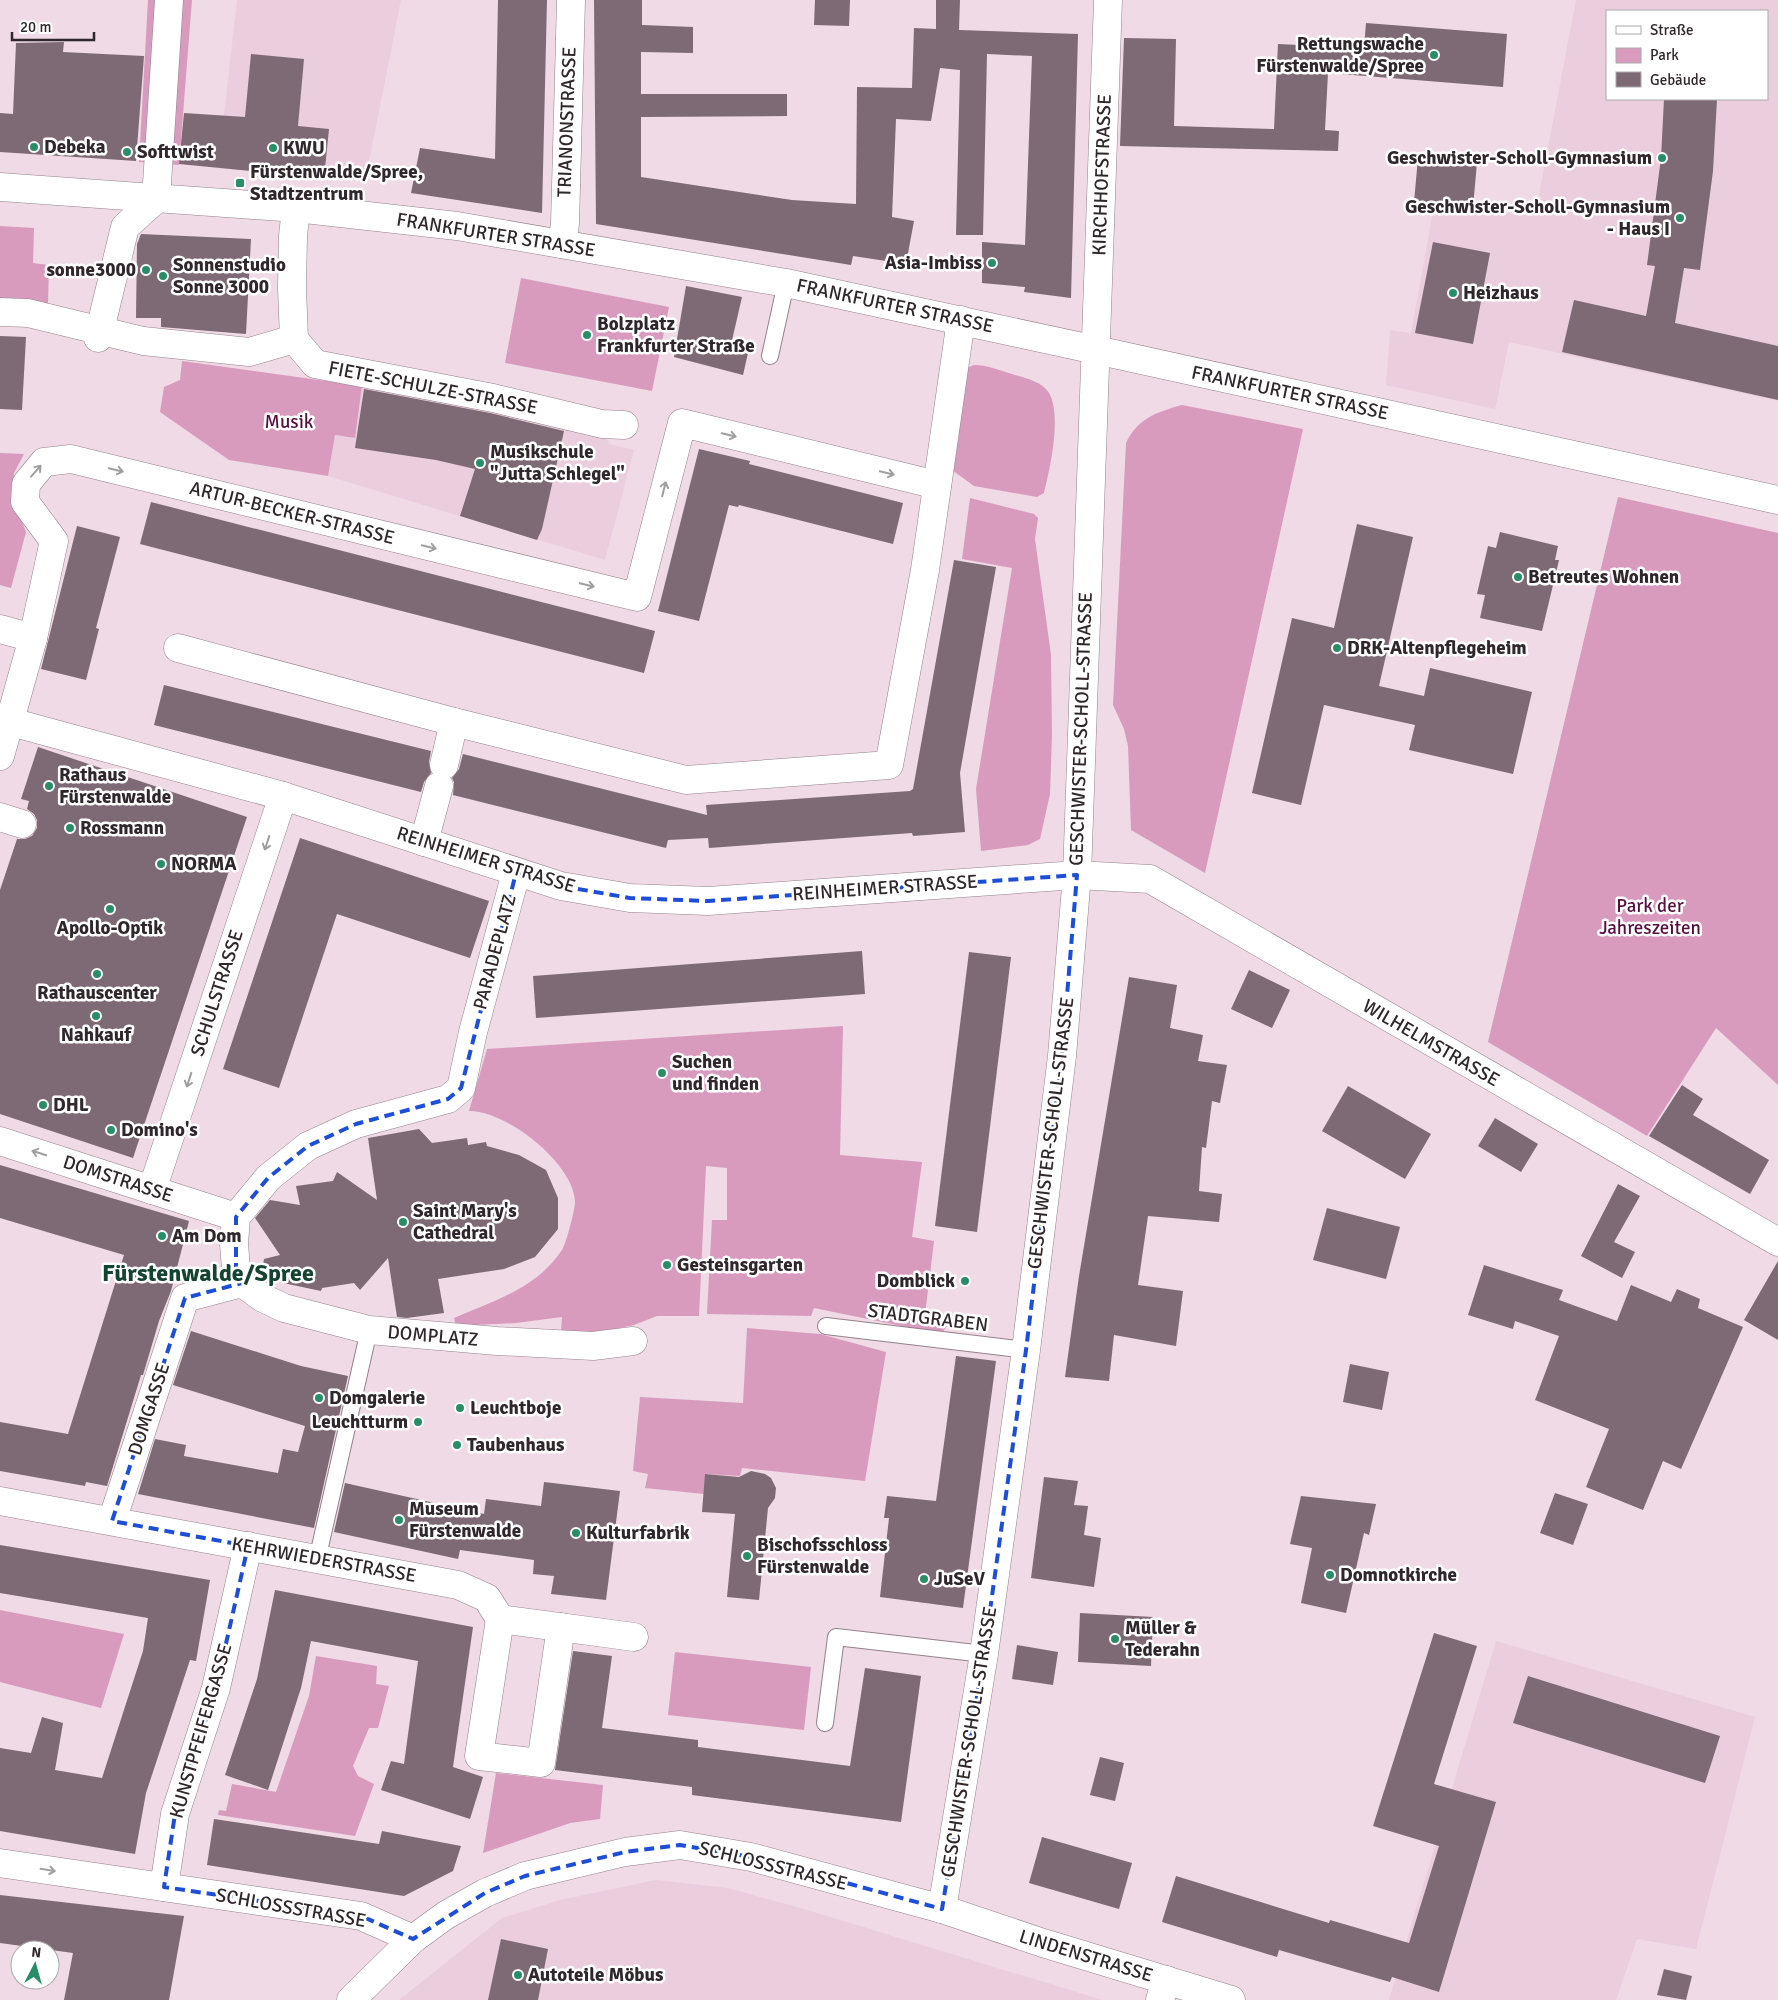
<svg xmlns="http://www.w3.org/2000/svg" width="1778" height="2000" viewBox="0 0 1778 2000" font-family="Signika,sans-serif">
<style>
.built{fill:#eacede;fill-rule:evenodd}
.green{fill:#d89bbe}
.building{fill:#7d6a74}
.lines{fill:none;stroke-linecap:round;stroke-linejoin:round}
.lane-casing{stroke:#94818c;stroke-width:18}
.street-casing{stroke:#94818c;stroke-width:29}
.secondary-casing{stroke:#94818c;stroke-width:29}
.lane{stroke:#fff;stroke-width:16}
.street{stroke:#fff;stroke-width:28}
.secondary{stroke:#fff;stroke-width:28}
.oneway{stroke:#a19ea0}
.marked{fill:none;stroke:#1d4ed8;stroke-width:4;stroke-dasharray:10 6;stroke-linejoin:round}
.poi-dot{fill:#298d67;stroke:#fff;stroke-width:2}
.labels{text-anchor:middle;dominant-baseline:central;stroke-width:5;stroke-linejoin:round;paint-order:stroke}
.poi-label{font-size:19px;font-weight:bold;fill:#2f272b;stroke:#fff;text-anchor:start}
.street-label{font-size:19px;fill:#2f272b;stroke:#fff}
.park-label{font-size:19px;fill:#570f40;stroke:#fff}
.district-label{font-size:24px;font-weight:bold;fill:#154331;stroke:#fff}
</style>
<rect width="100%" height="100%" fill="#efdae5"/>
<g class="built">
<polygon points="237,0 401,0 365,181 218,168"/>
<path d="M 1576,0 L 1778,0 L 1778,401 L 1509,342 L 1495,409 L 1386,385 L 1390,330 L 1411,333 L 1434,206 L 1535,216 ZM 1607,11 L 1767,11 L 1767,99 L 1607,99 Z"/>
<polygon points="362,386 451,400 606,435 609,444 634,450 605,560 328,476 335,435 355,438"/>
<polygon points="1496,1641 1755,1717 1696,1949 1637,1939 1616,2000 1389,2000"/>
<polygon points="656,1880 728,1888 804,1909 1103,2000 399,2000 502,1918 560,1900"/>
</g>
<g class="green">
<polygon points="148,0 192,0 179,165 139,162"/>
<polygon points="0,226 34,228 33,263 49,265 48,304 0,302"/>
<polygon points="521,278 669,307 652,391 505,363"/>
<polygon points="182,361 362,386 355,438 335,435 328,476 229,460 160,412 164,387 180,380"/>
<path d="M 974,365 C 987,365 999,370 1012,374 C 1024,378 1042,381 1049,393 C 1062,415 1050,469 1044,493 L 1037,497 L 974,486 L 952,470 L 966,368 Z"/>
<path d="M 1182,405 L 1303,429 L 1205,873 L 1131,830 L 1128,746 L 1124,729 L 1113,705 L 1126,443 C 1138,418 1157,412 1182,405 Z"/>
<polygon points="0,453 24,454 14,473 12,495 26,532 11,588 0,585"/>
<polygon points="1618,497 1778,533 1778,1085 1716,1028 1647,1136 1488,1042"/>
<polygon points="970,498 1034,514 1038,518 1035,539 1051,655 1052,735 1050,794 1040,839 1028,845 981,851 976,789 1012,568 962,559"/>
<path d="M 843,1026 L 840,1155 L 922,1162 L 912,1237 L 934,1241 L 925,1315 L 947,1318 L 947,1326 L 941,1334 L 814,1308 L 811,1316 L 707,1314 L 712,1220 L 727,1220 L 727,1168 L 706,1166 L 699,1316 L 657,1316 L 634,1325 L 596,1333 L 561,1331 L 562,1317 L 516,1323 L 456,1326 L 454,1318 C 494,1301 537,1288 562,1250 C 566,1244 575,1210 575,1202 C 574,1163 505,1110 469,1111 L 487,1049 Z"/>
<polygon points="747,1328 820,1334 886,1352 865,1481 742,1468 740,1476 706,1474 704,1494 645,1488 648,1474 633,1471 640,1397 743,1403"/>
<polygon points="0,1610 124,1634 101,1708 0,1682"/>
<polygon points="675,1652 811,1667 804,1730 668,1715"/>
<polygon points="316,1656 377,1666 376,1684 389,1686 378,1728 369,1728 353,1766 358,1776 374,1784 355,1836 218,1815 219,1810 226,1811 232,1784 276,1792 309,1696"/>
<polygon points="496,1773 603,1785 600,1819 570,1823 483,1853"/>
</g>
<g class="building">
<polygon points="498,0 547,0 542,213 411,193 420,148 495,159"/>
<polygon points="594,0 642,0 642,25 693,27 693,53 641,52 641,94 787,94 787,116 641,117 641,177 792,200 856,204 857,87 912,88 914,28 936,29 936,0 960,0 959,30 1078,34 1071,298 1024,292 1025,287 982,283 982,242 1025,245 1032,56 987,54 983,235 956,235 960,70 940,68 931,121 896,119 892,217 914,221 906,264 853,256 851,265 596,224"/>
<polygon points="815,0 850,0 849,26 814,25"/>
<polygon points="1366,23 1507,34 1503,87 1328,73 1325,130 1339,131 1338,151 1120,146 1124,38 1176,39 1174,126 1274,129 1278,44 1364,48"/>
<polygon points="64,42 63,52 144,56 136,161 0,152 0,113 13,114 16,43"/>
<polygon points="251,54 304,59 298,126 329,129 324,178 179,164 184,113 245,117"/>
<polygon points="1664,99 1717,99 1713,171 1700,270 1684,268 1675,323 1778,346 1778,400 1562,352 1574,300 1646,316 1655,266 1647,265 1661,158"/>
<polygon points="1418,158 1477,163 1473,207 1414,202"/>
<polygon points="141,234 251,239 246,334 161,327 161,318 136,318 137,244"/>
<polygon points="1433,242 1490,253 1473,344 1415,333"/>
<polygon points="686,286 742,297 730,349 748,353 743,375 674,357"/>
<polygon points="0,336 26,337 22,410 0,409"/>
<polygon points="364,389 490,413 564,431 542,529 537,540 460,516 475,469 436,460 355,448"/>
<polygon points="699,449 750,461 749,464 903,503 893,544 739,505 738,507 729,505 699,621 658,611"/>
<polygon points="151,502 655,631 644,673 140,544"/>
<polygon points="1357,524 1413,537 1379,686 1424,696 1430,668 1532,692 1513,774 1409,750 1415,725 1324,705 1301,805 1252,793 1292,618 1334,628"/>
<polygon points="77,526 120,537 96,628 99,629 86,680 41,669"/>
<polygon points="1500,532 1558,546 1555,560 1559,560 1542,631 1480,618 1485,595 1477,594 1488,546 1496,548"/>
<polygon points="954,560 996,567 960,773 965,832 913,836 912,833 709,848 708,838 668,840 666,848 453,795 454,782 452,778 459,769 463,754 707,815 706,805 910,791 913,789"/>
<polygon points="164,685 431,751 429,762 431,773 424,782 421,792 154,725"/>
<polygon points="38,747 247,817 133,1158 0,1114 0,890 17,839 25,839 32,836 37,828 37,820 34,814 27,809 29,801 21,799"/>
<polygon points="300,838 489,901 470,958 337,914 279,1088 223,1069"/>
<polygon points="862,951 865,994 536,1018 533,976"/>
<polygon points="969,952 1011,957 977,1232 935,1226"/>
<polygon points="1249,970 1290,990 1272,1028 1231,1009"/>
<polygon points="1129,977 1177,985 1170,1028 1203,1035 1198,1061 1227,1065 1220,1103 1212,1101 1206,1148 1202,1147 1199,1191 1222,1194 1219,1222 1148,1216 1138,1285 1183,1291 1176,1346 1114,1335 1109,1381 1065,1377 1079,1276"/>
<polygon points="1682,1085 1703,1099 1693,1115 1769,1160 1750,1194 1649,1136"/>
<polygon points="1348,1086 1431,1134 1405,1179 1322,1131"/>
<polygon points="1495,1118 1538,1144 1521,1172 1478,1146"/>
<polygon points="419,1129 432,1143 467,1138 468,1145 486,1142 487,1146 519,1155 546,1170 558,1198 558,1229 535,1257 504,1269 438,1279 444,1313 407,1318 397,1317 388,1258 360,1290 354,1283 322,1288 321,1291 269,1280 262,1271 264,1259 280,1255 255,1218 270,1200 300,1205 296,1186 333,1181 337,1172 377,1200 368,1138"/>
<polygon points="0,1165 189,1221 171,1291 159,1321 143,1375 141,1375 107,1486 86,1482 85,1486 0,1471 0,1422 68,1434 124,1255 0,1218"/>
<polygon points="1618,1184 1640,1196 1614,1242 1635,1252 1622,1278 1581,1256"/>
<polygon points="1327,1208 1400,1227 1386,1279 1313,1260"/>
<polygon points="1778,1261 1778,1340 1744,1320"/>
<polygon points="1484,1265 1563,1290 1559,1300 1617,1321 1631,1285 1671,1302 1677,1289 1700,1299 1698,1308 1743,1327 1681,1469 1663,1461 1643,1510 1586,1487 1609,1429 1535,1400 1559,1336 1515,1321 1513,1329 1468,1315"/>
<polygon points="191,1331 301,1366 348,1376 314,1528 138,1494 155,1439 186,1445 184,1456 278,1473 283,1449 298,1452 305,1426 173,1385"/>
<polygon points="956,1356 996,1361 963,1608 880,1597 889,1518 884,1518 887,1496 936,1501"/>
<polygon points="1350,1364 1389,1372 1382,1410 1343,1402"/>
<polygon points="751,1471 765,1474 771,1478 776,1488 775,1498 768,1508 759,1600 727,1597 735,1514 702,1512 705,1474 739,1477"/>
<polygon points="1044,1477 1078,1481 1074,1505 1088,1506 1084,1535 1101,1538 1094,1587 1031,1578"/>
<polygon points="544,1482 620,1491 606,1600 551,1594 554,1576 533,1574 534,1560 460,1550 458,1559 334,1532 345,1483 484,1514 486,1499 541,1506"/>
<polygon points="1555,1493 1588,1504 1573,1545 1540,1533"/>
<polygon points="1301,1496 1376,1504 1369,1535 1364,1533 1346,1613 1301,1603 1312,1548 1290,1544"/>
<polygon points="0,1545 210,1580 196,1661 190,1660 146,1793 135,1854 0,1831 0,1748 31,1753 42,1717 63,1723 55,1770 102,1778 143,1651 148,1618 0,1593"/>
<polygon points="275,1590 473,1627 453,1767 483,1777 470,1819 381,1790 391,1761 404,1764 418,1661 311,1641 301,1688 268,1790 225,1775 257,1679"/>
<polygon points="1080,1613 1153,1617 1151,1666 1078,1662"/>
<polygon points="1434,1633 1477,1646 1434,1784 1496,1802 1439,1992 1392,1977 1390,1982 1279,1950 1277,1957 1162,1922 1176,1876 1329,1923 1330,1920 1409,1943 1439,1846 1373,1826"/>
<polygon points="1017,1645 1058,1652 1053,1685 1012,1679"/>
<polygon points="573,1651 612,1656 602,1728 698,1740 698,1747 850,1766 865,1668 921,1676 901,1822 692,1795 692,1787 555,1770"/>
<polygon points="1528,1676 1720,1736 1705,1783 1513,1723"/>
<polygon points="1100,1757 1124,1763 1115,1801 1090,1795"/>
<polygon points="214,1819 379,1844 382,1831 461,1846 453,1871 404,1896 207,1865"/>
<polygon points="1042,1837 1132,1863 1119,1909 1029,1883"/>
<polygon points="0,1895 184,1916 169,2000 64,2000 73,1953 0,1943"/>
<polygon points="501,1939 548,1949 538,2000 488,2000"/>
<polygon points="1664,1969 1692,1976 1686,2000 1657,1995"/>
</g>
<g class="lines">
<g class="lane-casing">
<g id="lane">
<polyline points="770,356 786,283"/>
<polyline points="826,1326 1026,1350"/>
<polyline points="317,1560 369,1330"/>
<polyline points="825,1723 836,1637 984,1654"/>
</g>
</g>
<g class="street-casing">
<g id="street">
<polyline points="296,208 293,236 292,288 294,339 315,364 493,398 602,424 624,425"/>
<polyline points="562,244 565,224 571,0"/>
<polyline points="0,312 28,313 143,341 249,352 294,339"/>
<polyline points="98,338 125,227 156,199 169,0"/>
<polyline points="1096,350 1778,500"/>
<polyline points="0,629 33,638"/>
<polyline points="178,648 454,722 686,780 889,765 925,570 961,320"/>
<polyline points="0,719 283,796 561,886 630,898 708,901 1077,875 1150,879 1778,1242"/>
<polyline points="0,756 33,638 54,541 25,502 26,484 44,462 71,459 637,597 682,423 937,485"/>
<polyline points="444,765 454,722"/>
<polyline points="0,817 22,824"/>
<polyline points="424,842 439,786"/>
<polyline points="516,873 473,1032 461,1088 448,1099 356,1124 308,1146 268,1178 236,1217 234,1244 236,1268 242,1283 263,1298 284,1308 369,1330 497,1341 593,1346 633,1341"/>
<polyline points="0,1141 236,1217"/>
<polyline points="152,1190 283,796"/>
<polyline points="0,1501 458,1585 487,1598 500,1619"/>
<polyline points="112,1521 185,1298 242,1283"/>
<polyline points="500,1619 479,1756 541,1763 561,1627"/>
<polyline points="500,1619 634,1637"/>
<polyline points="0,1863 361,1916 413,1939"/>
<polyline points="164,1887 175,1814 216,1688 248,1546"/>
<polyline points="1160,2000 1166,1980"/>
</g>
</g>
<g class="secondary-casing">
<g id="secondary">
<polyline points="0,187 296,208 457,226 786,283 1096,350"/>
<polyline points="942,1909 984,1654 1026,1350 1062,1056 1077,875 1108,0"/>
<polyline points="351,2000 413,1939 446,1915 485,1893 525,1876 625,1852 680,1845 751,1857 942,1909 1043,1943 1231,2000"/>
</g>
</g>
<use href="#lane" class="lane"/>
<use href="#street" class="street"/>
<use href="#secondary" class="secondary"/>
</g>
<defs><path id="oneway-shaft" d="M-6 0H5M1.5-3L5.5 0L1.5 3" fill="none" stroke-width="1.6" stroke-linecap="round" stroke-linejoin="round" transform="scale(1.25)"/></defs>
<g class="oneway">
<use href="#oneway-shaft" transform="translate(729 435) rotate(14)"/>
<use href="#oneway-shaft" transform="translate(116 470) rotate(14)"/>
<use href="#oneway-shaft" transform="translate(36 471) rotate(-49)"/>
<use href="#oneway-shaft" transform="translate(887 473) rotate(14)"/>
<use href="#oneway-shaft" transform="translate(664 489) rotate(-76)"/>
<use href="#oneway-shaft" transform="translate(429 547) rotate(14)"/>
<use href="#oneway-shaft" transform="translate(587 585) rotate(14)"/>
<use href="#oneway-shaft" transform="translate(267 843) rotate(108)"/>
<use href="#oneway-shaft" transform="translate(189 1080) rotate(108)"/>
<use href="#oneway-shaft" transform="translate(39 1153) rotate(-162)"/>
<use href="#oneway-shaft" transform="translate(48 1870) rotate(9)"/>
</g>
<path class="marked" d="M 516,873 L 561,886 L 630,898 L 708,901 L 1077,875 L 1062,1056 L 1026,1350 L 984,1654 L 942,1909 L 751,1857 L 680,1845 L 625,1852 L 525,1876 L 485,1893 L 413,1939 L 361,1916 L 164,1887 L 175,1814 L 216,1688 L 248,1546 L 112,1521 L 185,1298 L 242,1283 L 236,1268 L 236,1217 L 268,1178 L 308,1146 L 356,1124 L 448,1099 L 461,1088 Z"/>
<g class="poi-dot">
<circle cx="1434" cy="55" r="5"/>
<circle cx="34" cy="147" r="5"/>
<circle cx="273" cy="148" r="5"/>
<circle cx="127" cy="152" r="5"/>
<circle cx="1662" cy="158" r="5"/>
<rect x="235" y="178" width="10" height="10" rx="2.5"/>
<circle cx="1680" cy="218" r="5"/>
<circle cx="992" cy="263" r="5"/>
<circle cx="146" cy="270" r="5"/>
<circle cx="163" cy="276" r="5"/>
<circle cx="1453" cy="293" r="5"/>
<circle cx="587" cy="335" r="5"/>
<circle cx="480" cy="463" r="5"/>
<circle cx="1518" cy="577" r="5"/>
<circle cx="1337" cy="648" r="5"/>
<circle cx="49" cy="786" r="5"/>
<circle cx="70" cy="828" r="5"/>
<circle cx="161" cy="864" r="5"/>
<circle cx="110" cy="909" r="5"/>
<circle cx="97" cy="974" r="5"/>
<circle cx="96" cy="1016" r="5"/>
<circle cx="662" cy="1073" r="5"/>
<circle cx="43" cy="1105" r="5"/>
<circle cx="111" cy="1130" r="5"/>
<circle cx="403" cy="1222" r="5"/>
<circle cx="162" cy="1236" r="5"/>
<circle cx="667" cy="1265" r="5"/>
<circle cx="965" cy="1281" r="5"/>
<circle cx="319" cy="1398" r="5"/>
<circle cx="460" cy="1408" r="5"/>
<circle cx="418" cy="1422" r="5"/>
<circle cx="457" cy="1445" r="5"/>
<circle cx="399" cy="1520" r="5"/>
<circle cx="576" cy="1533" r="5"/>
<circle cx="747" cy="1556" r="5"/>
<circle cx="1330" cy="1575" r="5"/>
<circle cx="924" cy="1579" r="5"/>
<circle cx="1115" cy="1639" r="5"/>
<circle cx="518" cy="1975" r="5"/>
</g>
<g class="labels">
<g class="poi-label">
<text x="1424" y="44" text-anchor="end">Rettungswache<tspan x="1424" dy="22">Fürstenwalde/Spree</tspan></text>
<text x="44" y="147">Debeka</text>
<text x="283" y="148">KWU</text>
<text x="137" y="152">Softtwist</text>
<text x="1652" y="158" text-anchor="end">Geschwister-Scholl-Gymnasium</text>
<text x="250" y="172">Fürstenwalde/Spree,<tspan x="250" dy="22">Stadtzentrum</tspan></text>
<text x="1670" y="207" text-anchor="end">Geschwister-Scholl-Gymnasium<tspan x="1670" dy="22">- Haus I</tspan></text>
<text x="982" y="263" text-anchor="end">Asia-Imbiss</text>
<text x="173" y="265">Sonnenstudio<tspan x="173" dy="22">Sonne 3000</tspan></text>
<text x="136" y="270" text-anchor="end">sonne3000</text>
<text x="1463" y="293">Heizhaus</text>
<text x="597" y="324">Bolzplatz<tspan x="597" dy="22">Frankfurter Straße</tspan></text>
<text x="490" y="452">Musikschule<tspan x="490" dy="22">"Jutta Schlegel"</tspan></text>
<text x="1528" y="577">Betreutes Wohnen</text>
<text x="1347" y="648">DRK-Altenpflegeheim</text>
<text x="59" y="775">Rathaus<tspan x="59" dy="22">Fürstenwalde</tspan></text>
<text x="80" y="828">Rossmann</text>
<text x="171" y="864">NORMA</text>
<text x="110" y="928" text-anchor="middle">Apollo-Optik</text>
<text x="97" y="993" text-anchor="middle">Rathauscenter</text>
<text x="96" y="1035" text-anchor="middle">Nahkauf</text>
<text x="672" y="1062">Suchen<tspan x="672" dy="22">und finden</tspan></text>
<text x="53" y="1105">DHL</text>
<text x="121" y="1130">Domino's</text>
<text x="413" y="1211">Saint Mary's<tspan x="413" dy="22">Cathedral</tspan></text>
<text x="172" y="1236">Am Dom</text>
<text x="677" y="1265">Gesteinsgarten</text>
<text x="955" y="1281" text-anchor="end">Domblick</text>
<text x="329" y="1398">Domgalerie</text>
<text x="470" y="1408">Leuchtboje</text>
<text x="408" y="1422" text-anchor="end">Leuchtturm</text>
<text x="467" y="1445">Taubenhaus</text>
<text x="409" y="1509">Museum<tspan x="409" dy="22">Fürstenwalde</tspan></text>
<text x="586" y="1533">Kulturfabrik</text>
<text x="757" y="1545">Bischofsschloss<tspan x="757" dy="22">Fürstenwalde</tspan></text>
<text x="1340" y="1575">Domnotkirche</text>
<text x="934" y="1579">JuSeV</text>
<text x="1125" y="1628">Müller &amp;<tspan x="1125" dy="22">Tederahn</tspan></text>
<text x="528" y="1975">Autoteile Möbus</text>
</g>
<g class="street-label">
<text transform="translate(567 122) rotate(-88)">TRIANONSTRASSE</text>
<text transform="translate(1102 175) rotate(-88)">KIRCHHOFSTRASSE</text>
<text transform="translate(496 235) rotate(9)">FRANKFURTER STRASSE</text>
<text transform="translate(895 306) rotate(12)">FRANKFURTER STRASSE</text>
<text transform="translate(433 388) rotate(11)">FIETE-SCHULZE-STRASSE</text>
<text transform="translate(1290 393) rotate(12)">FRANKFURTER STRASSE</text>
<text transform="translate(292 513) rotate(14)">ARTUR-BECKER-STRASSE</text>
<text transform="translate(1081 729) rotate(-88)">GESCHWISTER-SCHOLL-STRASSE</text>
<text transform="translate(486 860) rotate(17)">REINHEIMER STRASSE</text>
<text transform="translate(885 888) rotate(-4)">REINHEIMER STRASSE</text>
<text transform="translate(495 952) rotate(-75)">PARADEPLATZ</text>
<text transform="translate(217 993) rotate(-72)">SCHULSTRASSE</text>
<text transform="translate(1431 1043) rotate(30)">WILHELMSTRASSE</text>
<text transform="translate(1051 1133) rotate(-83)">GESCHWISTER-SCHOLL-STRASSE</text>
<text transform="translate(118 1179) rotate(18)">DOMSTRASSE</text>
<text transform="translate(928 1318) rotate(7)">STADTGRABEN</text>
<text transform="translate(433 1336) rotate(5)">DOMPLATZ</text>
<text transform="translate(149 1409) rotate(-72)">DOMGASSE</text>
<text transform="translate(324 1560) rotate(10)">KEHRWIEDERSTRASSE</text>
<text transform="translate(201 1731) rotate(-74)">KUNSTPFEIFERGASSE</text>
<text transform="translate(969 1742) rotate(-81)">GESCHWISTER-SCHOLL-STRASSE</text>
<text transform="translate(773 1866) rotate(14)">SCHLOSSSTRASSE</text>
<text transform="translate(291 1908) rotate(10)">SCHLOSSSTRASSE</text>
<text transform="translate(1086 1956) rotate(17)">LINDENSTRASSE</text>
</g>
<g class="park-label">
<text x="289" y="422">Musik</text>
<text x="1650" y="906">Park der<tspan x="1650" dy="22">Jahreszeiten</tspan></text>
</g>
<g class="district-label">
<text x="208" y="1273">Fürstenwalde/Spree</text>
</g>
</g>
<rect x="1606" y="10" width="162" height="90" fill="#ffffff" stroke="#aca9aa"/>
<rect x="1616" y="26" width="25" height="8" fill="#ffffff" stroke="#aca9aa"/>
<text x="1650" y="35" font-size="15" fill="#2f272b">Straße</text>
<rect x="1616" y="48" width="25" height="15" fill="#d89bbe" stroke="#aca9aa"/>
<text x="1650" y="60" font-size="15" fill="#2f272b">Park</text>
<rect x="1616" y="72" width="25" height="15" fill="#7d6a74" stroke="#aca9aa"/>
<text x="1650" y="85" font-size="15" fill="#2f272b">Gebäude</text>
<g transform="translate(35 1965) rotate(6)"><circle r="24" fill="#ffffff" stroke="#aca9aa"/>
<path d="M0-4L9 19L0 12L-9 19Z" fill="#298d67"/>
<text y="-8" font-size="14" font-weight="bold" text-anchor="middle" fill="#2f272b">N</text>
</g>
<path d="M12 32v8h82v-8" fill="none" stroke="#2f272b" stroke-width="2.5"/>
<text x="20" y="32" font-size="15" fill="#2f272b" stroke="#ffffff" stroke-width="4" paint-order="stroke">20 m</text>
</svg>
